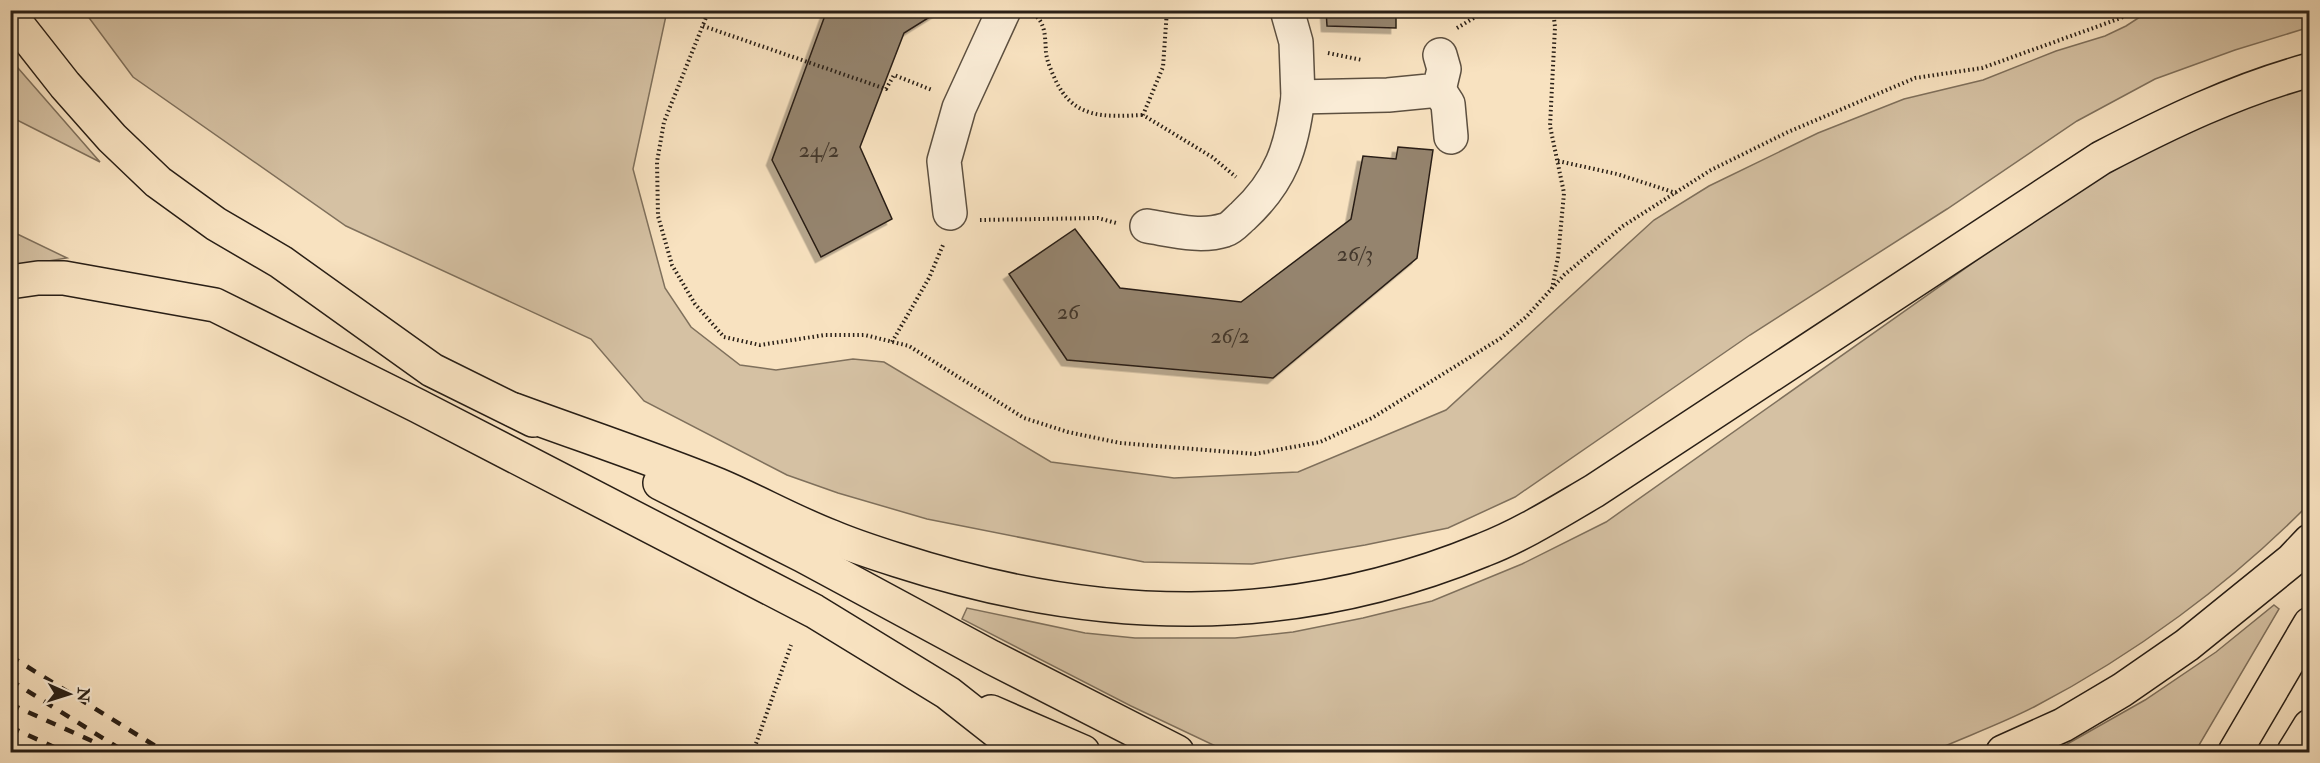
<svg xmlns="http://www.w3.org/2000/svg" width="2320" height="763" viewBox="0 0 2320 763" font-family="'IM FELL Double Pica',serif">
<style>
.green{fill:#d5c1a3;stroke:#7f705c;stroke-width:1.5}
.building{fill:#95846e;stroke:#291f16;stroke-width:1.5;filter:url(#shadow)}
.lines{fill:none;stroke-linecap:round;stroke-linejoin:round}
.minor-casing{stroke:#5d5040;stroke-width:36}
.highway-casing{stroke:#291f16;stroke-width:36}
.path{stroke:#291f16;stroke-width:4;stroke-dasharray:1.5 3;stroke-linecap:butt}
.minor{stroke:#faecd6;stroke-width:33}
.highway{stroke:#f8e2c0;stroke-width:33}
.rail{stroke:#291f16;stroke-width:4.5;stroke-dasharray:10 10;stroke-linecap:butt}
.labels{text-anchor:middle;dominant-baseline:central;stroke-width:6;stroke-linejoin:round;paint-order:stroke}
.number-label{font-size:22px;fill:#44382c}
</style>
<defs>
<filter id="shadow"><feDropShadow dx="-5.5" dy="5.5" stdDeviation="0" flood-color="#0004"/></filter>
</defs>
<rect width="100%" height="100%" fill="#f8e2c0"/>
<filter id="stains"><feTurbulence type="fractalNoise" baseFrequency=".00333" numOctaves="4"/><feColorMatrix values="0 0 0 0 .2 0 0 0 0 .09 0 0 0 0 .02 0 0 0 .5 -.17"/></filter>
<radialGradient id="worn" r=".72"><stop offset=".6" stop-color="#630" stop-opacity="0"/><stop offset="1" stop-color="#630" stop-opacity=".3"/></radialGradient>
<g class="green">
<polygon points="84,11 667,11 633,169 665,288 691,327 740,365 776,370 853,359 884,362 1051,462 1174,478 1298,472 1446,410 1654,220 1709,186 1818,133 1904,99 1983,80 2056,51 2105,36 2126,26 2149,11 2309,11 2310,27 2235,50 2155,79 2077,121 1947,209 1750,335 1515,497 1448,528 1365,545 1252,564 1144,562 927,519 838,493 787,475 644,401 591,339 346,226 133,77"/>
<polygon points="10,58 18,68 100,162 11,117"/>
<path d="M 2309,85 L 2309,504 C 2230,584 2134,655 2034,707 C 2003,723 1970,735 1938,749 L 1927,752 L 1228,752 L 1131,706 L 962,619 L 967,608 L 1085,633 L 1135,638 L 1235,638 L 1293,632 L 1363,618 L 1432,601 L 1522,564 L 1606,522 L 2045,212 L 2131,158 L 2193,126 Z"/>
<polygon points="11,231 67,258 11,267"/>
<polygon points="2274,605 2279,609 2195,752 2053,752 2145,700 2216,652"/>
</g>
<g class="building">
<polygon points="827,10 941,10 904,33 860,147 892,219 821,257 772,160"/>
<polygon points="1326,10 1396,10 1396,28 1327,26"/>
<polygon points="1398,147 1433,150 1417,258 1273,378 1067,360 1009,274 1075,229 1120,288 1241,302 1351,219 1363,156 1396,159"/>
</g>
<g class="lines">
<g class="minor-casing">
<g id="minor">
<polyline points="1287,10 1296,42 1298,97 1388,95 1439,90 1444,69 1440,55"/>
<polyline points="1439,90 1448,104 1451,137"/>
<polyline points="950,213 944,161 959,108 1004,10"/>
<path d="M 1147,226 C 1172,230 1200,238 1225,230 C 1232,228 1238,220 1243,216 C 1281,181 1292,147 1298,97"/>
</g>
</g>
<g class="highway-casing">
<g id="highway">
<polyline points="10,15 65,85 112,138 158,182 216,224 281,262 432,370 533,420"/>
<polyline points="10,282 38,278 64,278 215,305 418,406 814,611 948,693 1023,752"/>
<path d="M 514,410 C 582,435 651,458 718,485 C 756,501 793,522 832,537 C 853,546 875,553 897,560 C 1095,624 1289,630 1483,550 C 1522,535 1558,512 1594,491 L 2101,158 C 2168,123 2236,90 2310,70"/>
<polyline points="660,483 802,555 991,657 1177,752"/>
<polyline points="991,712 1083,752"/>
<polyline points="2003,752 2063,725 2122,690 2187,645 2292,560 2310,541"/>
<polyline points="2235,752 2310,624"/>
<polyline points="2294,752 2310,726"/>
</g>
</g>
<g class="path">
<polyline points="709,10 664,122 657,162 658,216 672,265 695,304 724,337 760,345 825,335 865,335 909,346 1024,418 1068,432 1120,443 1255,454 1320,442 1372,418 1501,338 1526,317 1564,275 1623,226 1711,170 1788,132 1915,78 1982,68 2121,18 2131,10"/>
<polyline points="1167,10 1163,67 1143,115 1212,157 1236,177"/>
<path d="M 1037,17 C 1046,26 1045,40 1046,52 C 1047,62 1051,70 1055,79 C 1073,119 1104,117 1143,115"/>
<polyline points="703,26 886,89 894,75 932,90"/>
<polyline points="1457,28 1487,10"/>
<polyline points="1328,53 1362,60"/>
<polyline points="1558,161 1617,174 1676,193"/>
<polyline points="980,220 1098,218 1116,223"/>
<polyline points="1552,289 1558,257 1564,193 1550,126 1555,27 1553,10"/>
<polyline points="892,342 929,278 943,245"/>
<polyline points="753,752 791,645"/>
</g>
<use href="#minor" class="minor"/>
<use href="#highway" class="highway"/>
<g class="rail">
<polyline points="10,656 165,752"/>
<polyline points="10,680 125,752"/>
<polyline points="10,704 101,745"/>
<polyline points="10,727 65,752"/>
</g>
</g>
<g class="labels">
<g class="number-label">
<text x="819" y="150">24/2</text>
<text x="1355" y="254">26/3</text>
<text x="1068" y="312">26</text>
<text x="1230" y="336">26/2</text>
</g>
</g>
<rect width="2320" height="763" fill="none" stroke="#f8e2c0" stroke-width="36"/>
<rect x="12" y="12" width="2296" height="739" fill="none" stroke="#291f16" stroke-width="3"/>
<rect x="18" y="18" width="2284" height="727" fill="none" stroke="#291f16" stroke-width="1.5"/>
<g transform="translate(69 694) rotate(93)" stroke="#faecd6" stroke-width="4.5" paint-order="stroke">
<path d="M0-4.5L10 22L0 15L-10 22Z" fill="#291f16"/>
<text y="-9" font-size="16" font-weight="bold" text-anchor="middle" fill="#291f16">N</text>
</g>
<rect width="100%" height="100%" filter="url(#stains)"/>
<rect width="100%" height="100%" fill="url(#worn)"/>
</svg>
